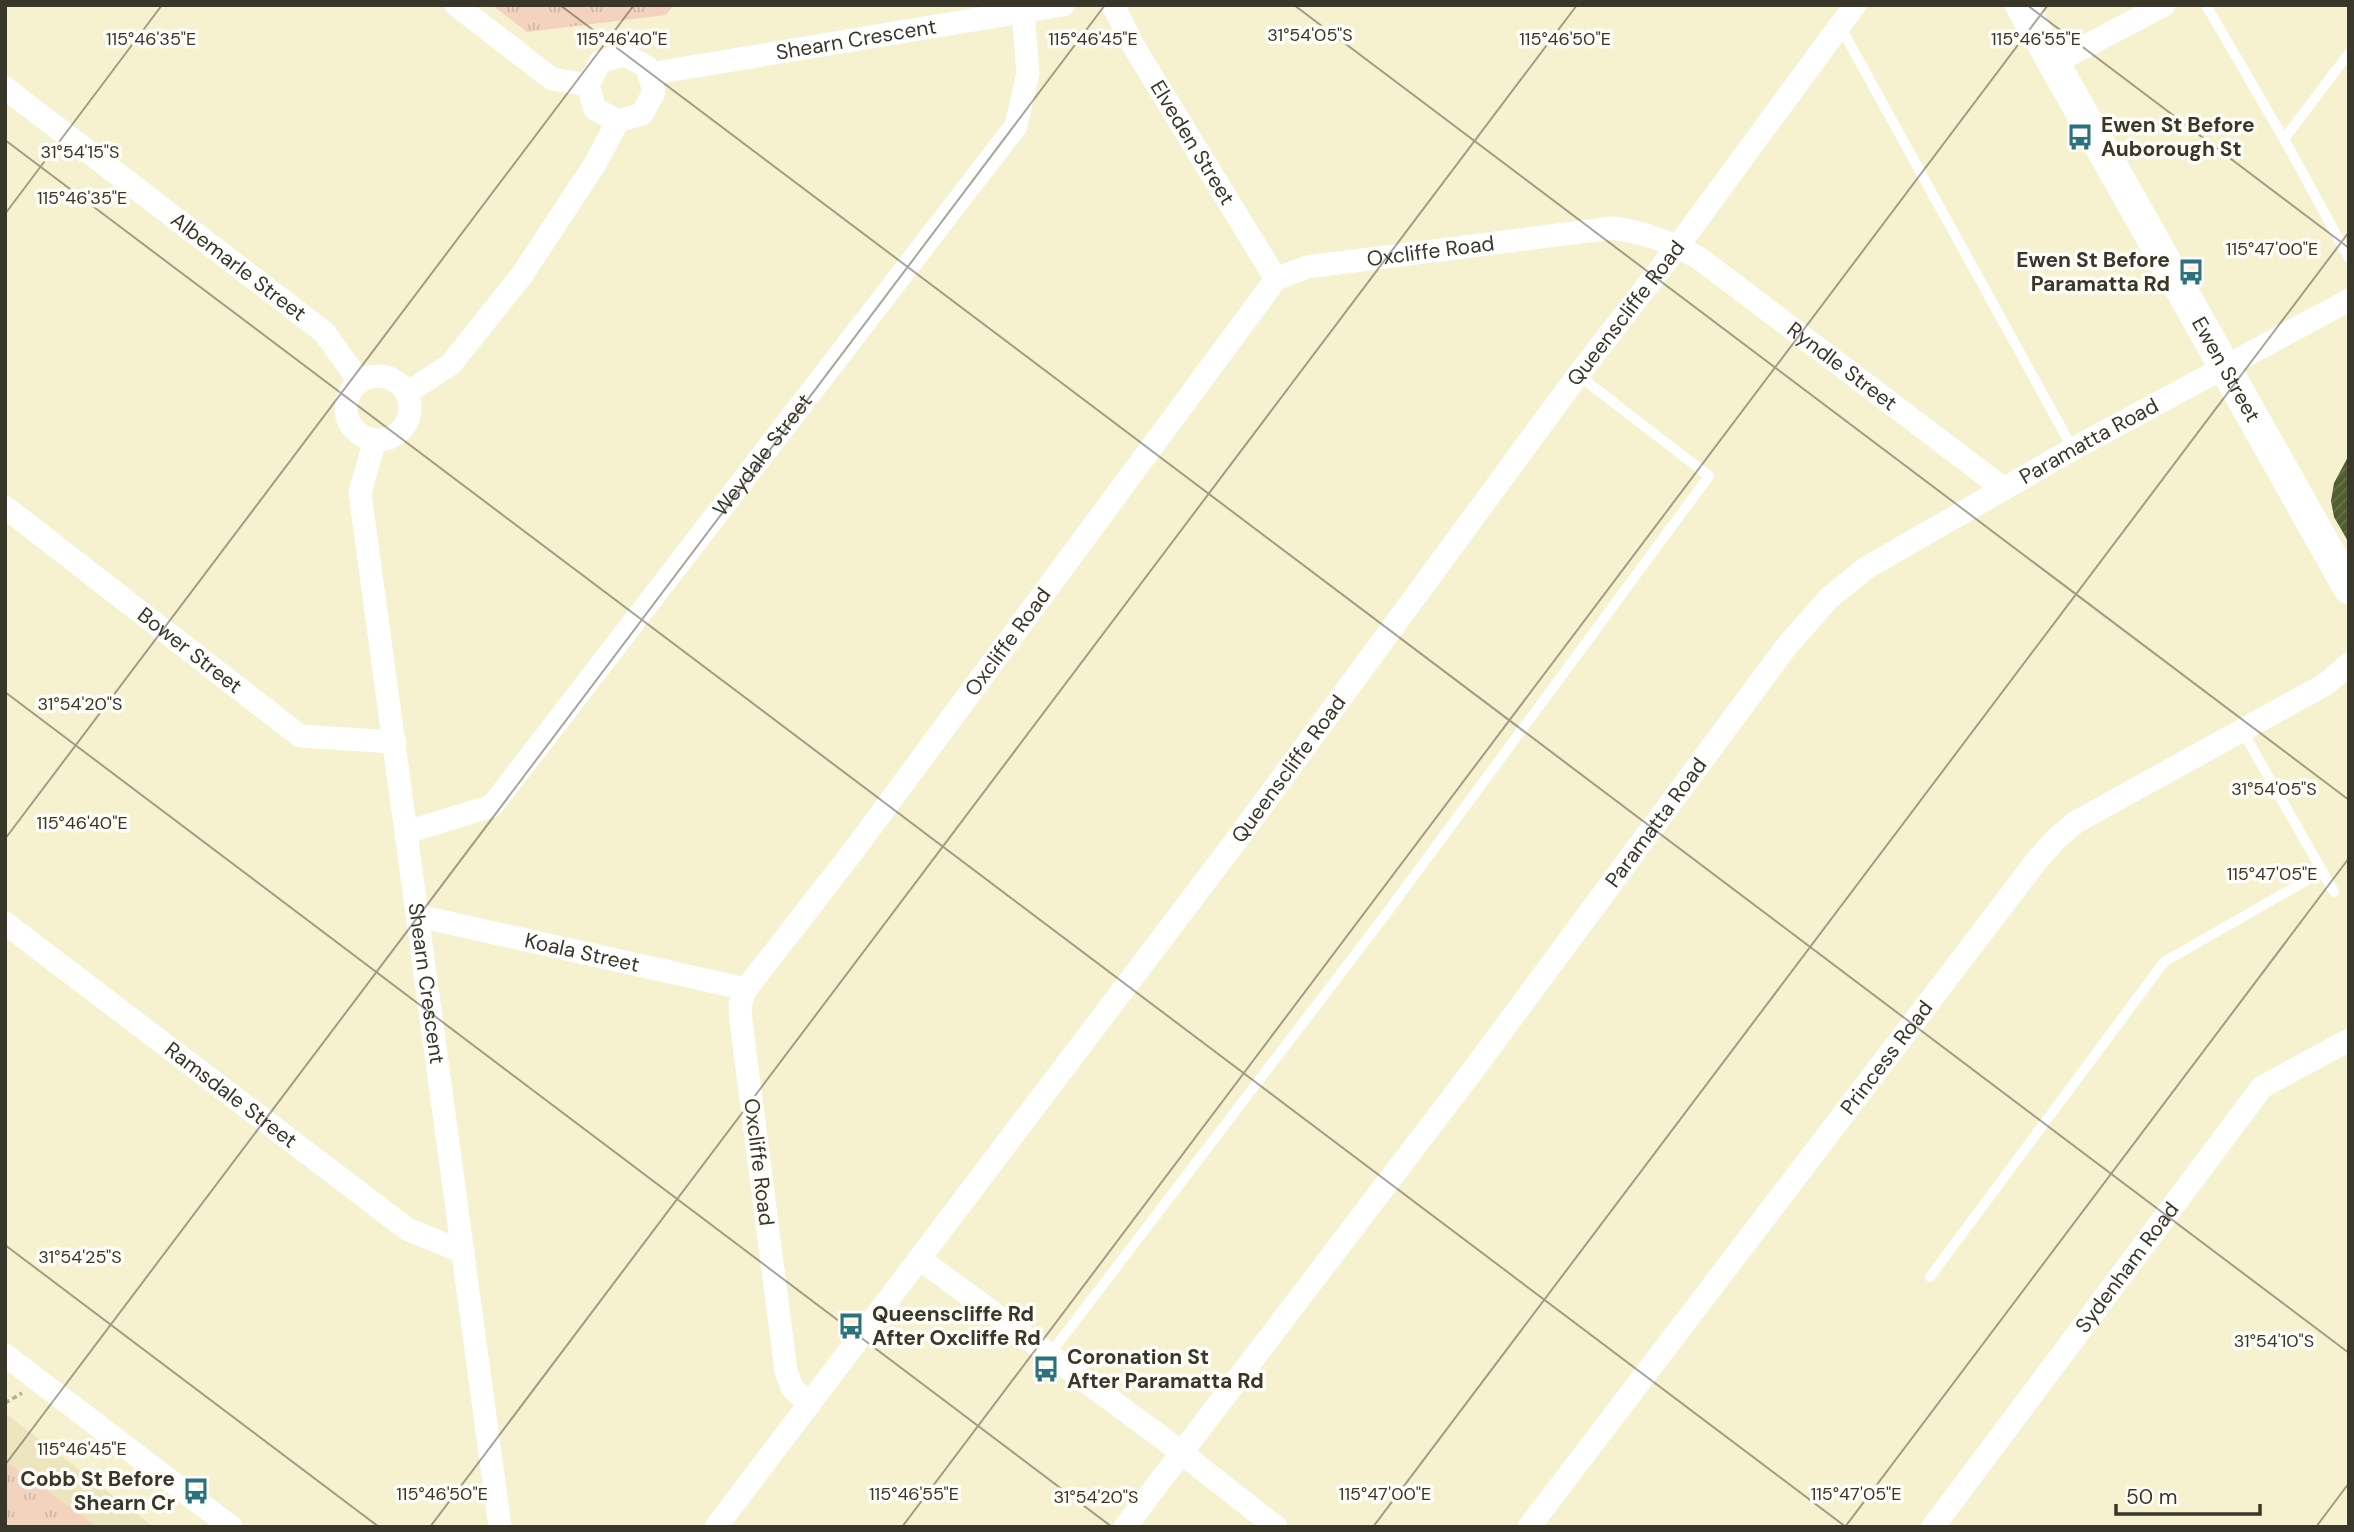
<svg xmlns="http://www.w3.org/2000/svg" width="2354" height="1532" viewBox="0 0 2354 1532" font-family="'DM Sans',sans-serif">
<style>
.built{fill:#ece5bd}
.grass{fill:url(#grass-tufts)}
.building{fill:url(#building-hatch)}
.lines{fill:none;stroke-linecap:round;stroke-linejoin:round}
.path{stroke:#b2ae94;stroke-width:3.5;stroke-dasharray:5 3.5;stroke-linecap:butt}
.lane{stroke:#fff;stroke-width:10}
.street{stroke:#fff;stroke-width:23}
.secondary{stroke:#fff;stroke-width:32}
.ticks{fill:none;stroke:#39372a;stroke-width:2;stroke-opacity:0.45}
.labels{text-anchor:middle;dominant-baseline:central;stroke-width:7;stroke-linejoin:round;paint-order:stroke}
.street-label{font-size:21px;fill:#39372a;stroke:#fefdf7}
.poi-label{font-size:21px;font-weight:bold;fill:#39372a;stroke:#fefdf7;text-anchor:start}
.ticks-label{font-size:18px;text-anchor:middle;fill:#39372a;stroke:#fefdf7;stroke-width:7;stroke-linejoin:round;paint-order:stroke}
</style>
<defs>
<pattern id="grass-tufts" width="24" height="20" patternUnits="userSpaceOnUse" patternTransform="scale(1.75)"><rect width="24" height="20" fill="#f3d3be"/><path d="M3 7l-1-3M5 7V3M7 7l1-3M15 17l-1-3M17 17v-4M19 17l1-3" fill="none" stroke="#d1b6a3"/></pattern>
<pattern id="building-hatch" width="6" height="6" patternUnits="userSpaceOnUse" patternTransform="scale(1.75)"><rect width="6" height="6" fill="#515e2f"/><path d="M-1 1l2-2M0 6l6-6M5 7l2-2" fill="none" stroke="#68724c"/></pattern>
</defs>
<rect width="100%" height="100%" fill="#f6f1cf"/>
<polygon class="built" points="5,1413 154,1527 5,1527"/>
<g class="grass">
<polygon points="492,5 674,5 666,15 527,32"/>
<polygon points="9,1463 97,1527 5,1527 5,1468"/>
</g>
<polygon class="building" points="2349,455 2349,543 2334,517 2331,501 2334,483"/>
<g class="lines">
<polyline class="path" points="5,1403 22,1393"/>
<g class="lane">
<polyline points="2206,5 2284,139 2349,258"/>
<polyline points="1840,26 2073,449"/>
<polyline points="2284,139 2349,53"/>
<polyline points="2242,730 2334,892"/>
<polyline points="1930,1277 2164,962 2323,871"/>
<polyline points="1050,1354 1383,918 1709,476 1578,375"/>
</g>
<g class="street">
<polyline points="456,5 552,79 588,85"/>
<path id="s1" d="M 1113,5 L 1134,47 L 1276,279"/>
<polygon points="625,55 647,67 654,92 642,114 618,121 595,109 588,85 600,62"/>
<polyline points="2054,63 2164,5"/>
<path id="s2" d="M 649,74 L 1063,5"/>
<path id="s3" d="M 5,88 L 324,332 L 359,381"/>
<circle cx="378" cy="408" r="32"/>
<polyline points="407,393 451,364 522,275 595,164 618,121"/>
<path id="s4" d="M 375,440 L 360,493 L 500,1527"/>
<path id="s5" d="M 5,507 L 300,736 L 395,742"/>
<path id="s6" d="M 407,832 L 492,806 L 1016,126 L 1028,73 L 1023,12"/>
<path id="s7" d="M 418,916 L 746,989"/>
<path id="s8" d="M 5,923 L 407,1229 L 463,1252"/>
<polyline points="920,1259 1161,1437 1276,1527"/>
<polyline points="5,1355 231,1527"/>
<path id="s9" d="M 810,1404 L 792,1388 L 786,1371 L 741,1021 L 740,1004 L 746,989 L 854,850 L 1276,279 L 1307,267 L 1612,228 C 1644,232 1670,242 1699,258 L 2004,489"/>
<path id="s10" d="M 716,1527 L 1235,842 L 1578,375 L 1678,246 L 1855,5"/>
<path id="s11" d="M 1125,1527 L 1471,1073 L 1786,647 L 1829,598 L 1866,568 L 2073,449 L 2349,300"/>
<path id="s12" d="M 1529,1527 L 2038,859 L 2056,839 L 2076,822 L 2326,684 L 2349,664"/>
<path id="s13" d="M 1933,1527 L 2262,1087 L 2349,1040"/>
</g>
<path class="secondary" id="s14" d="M 2021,5 L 2349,588"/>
</g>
<path class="ticks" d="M 560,5 L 2349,1353M 1294,5 L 2349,800M 2027,5 L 2349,248M 5,140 L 1846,1527M 5,214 L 162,5M 5,692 L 1112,1527M 5,839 L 634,5M 5,1245 L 379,1527M 5,1465 L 1105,5M 430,1527 L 1577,5M 902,1527 L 2048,5M 1373,1527 L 2349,232M 1845,1527 L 2349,858M 2316,1527 L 2349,1483"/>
<defs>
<g id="bus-bare" transform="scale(2.1)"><path d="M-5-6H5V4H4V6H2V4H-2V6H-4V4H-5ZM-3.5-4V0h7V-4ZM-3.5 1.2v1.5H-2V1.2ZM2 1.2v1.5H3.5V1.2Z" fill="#2a727d" stroke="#fefdf7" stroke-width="2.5" paint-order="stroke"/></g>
</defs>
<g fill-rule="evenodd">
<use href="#bus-bare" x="2080" y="137"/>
<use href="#bus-bare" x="2191" y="272"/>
<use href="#bus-bare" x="851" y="1326"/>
<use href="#bus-bare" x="1046" y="1369"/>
<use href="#bus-bare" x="196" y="1491"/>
</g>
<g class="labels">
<g class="street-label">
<text stroke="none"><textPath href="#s2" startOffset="210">Shearn Crescent</textPath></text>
<text stroke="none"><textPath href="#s1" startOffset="159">Elveden Street</textPath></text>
<text stroke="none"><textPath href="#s9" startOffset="1472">Oxcliffe Road</textPath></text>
<text stroke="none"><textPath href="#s3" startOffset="294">Albemarle Street</textPath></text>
<text stroke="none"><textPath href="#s10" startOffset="1517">Queenscliffe Road</textPath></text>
<text stroke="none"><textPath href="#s9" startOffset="1927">Ryndle Street</textPath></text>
<text stroke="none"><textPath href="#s14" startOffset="418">Ewen Street</textPath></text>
<text stroke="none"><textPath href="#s11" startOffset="1470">Paramatta Road</textPath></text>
<text stroke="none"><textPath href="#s6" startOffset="532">Weydale Street</textPath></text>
<text stroke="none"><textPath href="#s9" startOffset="863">Oxcliffe Road</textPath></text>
<text stroke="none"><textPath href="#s5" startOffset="234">Bower Street</textPath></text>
<text stroke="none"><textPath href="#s10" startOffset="950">Queenscliffe Road</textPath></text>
<text stroke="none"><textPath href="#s11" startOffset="882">Paramatta Road</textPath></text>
<text stroke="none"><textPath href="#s7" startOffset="168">Koala Street</textPath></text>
<text stroke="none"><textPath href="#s4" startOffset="550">Shearn Crescent</textPath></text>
<text stroke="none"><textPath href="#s12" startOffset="590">Princess Road</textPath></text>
<text stroke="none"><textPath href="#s8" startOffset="284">Ramsdale Street</textPath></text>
<text transform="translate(759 1162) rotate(83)">Oxcliffe Road</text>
<text stroke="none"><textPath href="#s13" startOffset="324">Sydenham Road</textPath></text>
</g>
<g class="poi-label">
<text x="2101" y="125">Ewen St Before<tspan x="2101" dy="24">Auborough St</tspan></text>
<text x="2170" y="260" text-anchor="end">Ewen St Before<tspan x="2170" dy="24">Paramatta Rd</tspan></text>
<text x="872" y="1314">Queenscliffe Rd<tspan x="872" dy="24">After Oxcliffe Rd</tspan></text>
<text x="1067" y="1357">Coronation St<tspan x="1067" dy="24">After Paramatta Rd</tspan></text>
<text x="175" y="1479" text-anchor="end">Cobb St Before<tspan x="175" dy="24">Shearn Cr</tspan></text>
</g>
</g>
<g class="ticks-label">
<text x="1310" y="41">31°54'05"S</text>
<text x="151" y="45">115°46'35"E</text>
<text x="622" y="45">115°46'40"E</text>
<text x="1093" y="45">115°46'45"E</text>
<text x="1565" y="45">115°46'50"E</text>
<text x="2036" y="45">115°46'55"E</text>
<text x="80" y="158">31°54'15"S</text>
<text x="82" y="204">115°46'35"E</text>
<text x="2272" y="255">115°47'00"E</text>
<text x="80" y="710">31°54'20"S</text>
<text x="2274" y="795">31°54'05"S</text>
<text x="82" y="829">115°46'40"E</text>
<text x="2272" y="880">115°47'05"E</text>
<text x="80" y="1263">31°54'25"S</text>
<text x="2274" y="1347">31°54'10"S</text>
<text x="82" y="1455">115°46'45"E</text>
<text x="442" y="1500">115°46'50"E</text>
<text x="914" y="1500">115°46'55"E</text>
<text x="1385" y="1500">115°47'00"E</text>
<text x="1856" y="1500">115°47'05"E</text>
<text x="1096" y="1503">31°54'20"S</text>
</g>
<rect width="2354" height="1532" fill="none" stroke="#39372a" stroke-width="14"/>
<path d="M2116 1504v10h144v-10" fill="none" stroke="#39372a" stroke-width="3.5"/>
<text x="2126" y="1504" font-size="21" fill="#39372a" stroke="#fefdf7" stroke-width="5" paint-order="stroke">50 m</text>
</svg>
